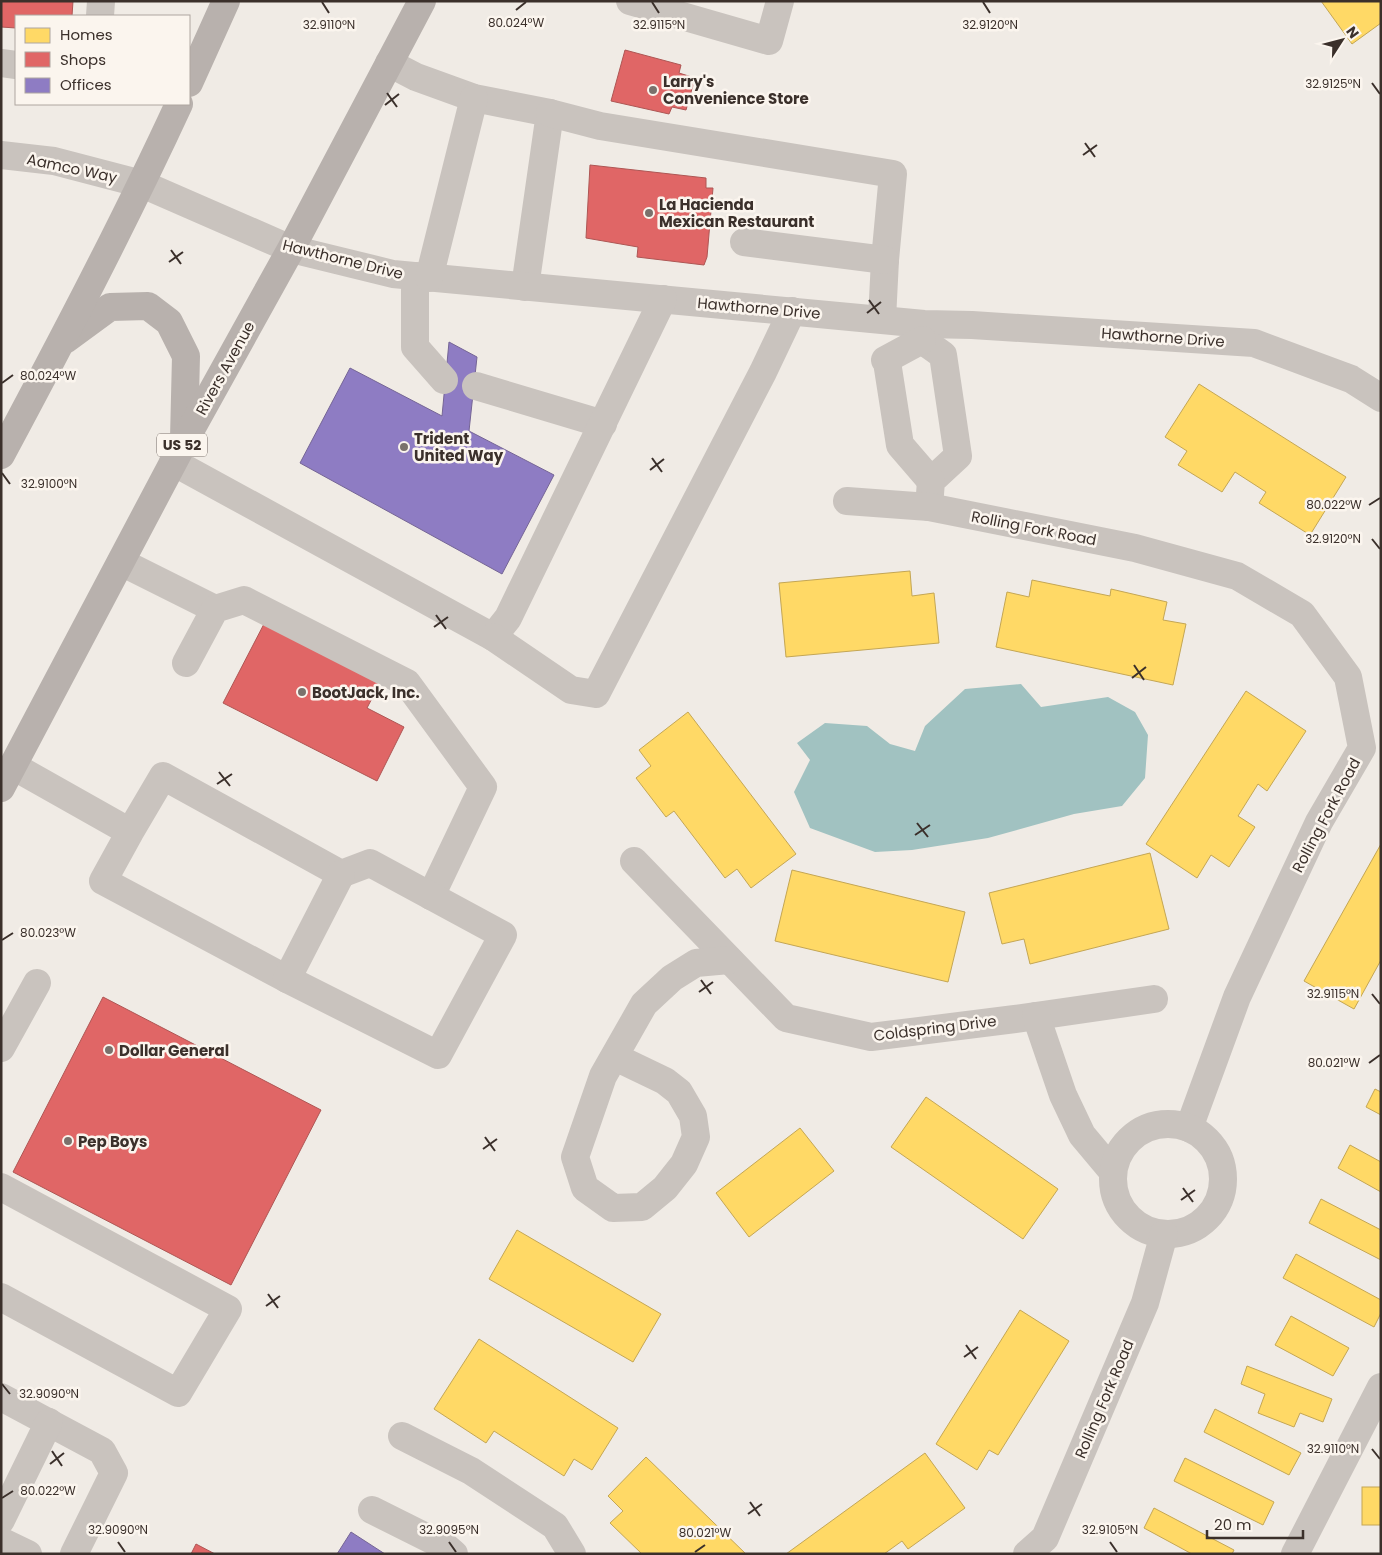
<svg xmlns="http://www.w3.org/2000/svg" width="1382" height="1555" viewBox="0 0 1382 1555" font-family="Poppins,sans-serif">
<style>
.water{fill:#a1c2c1}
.homes{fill:#ffd966;stroke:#c4a654}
.shops{fill:#e06666;stroke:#ae5654}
.offices{fill:#8e7cc3;stroke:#756595}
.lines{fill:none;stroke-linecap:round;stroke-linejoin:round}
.minor{stroke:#c9c3be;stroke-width:28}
.major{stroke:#b8b1ad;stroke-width:28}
.ticks{fill:none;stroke:#3b302b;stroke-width:2}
.poi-dot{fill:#7a716c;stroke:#fbf5ee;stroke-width:2}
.labels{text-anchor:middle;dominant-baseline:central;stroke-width:5;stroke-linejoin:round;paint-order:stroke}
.shield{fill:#fbf5ee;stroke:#756b66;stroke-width:1}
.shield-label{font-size:14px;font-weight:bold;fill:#3b302b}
.poi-label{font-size:15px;font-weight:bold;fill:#3b302b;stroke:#fbf5ee;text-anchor:start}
.street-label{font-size:15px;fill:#3b302b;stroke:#fbf5ee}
.ticks-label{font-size:12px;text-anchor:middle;fill:#3b302b;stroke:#fbf5ee;stroke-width:5;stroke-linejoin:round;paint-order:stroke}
</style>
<rect width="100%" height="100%" fill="#f0ebe5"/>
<polygon class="water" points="1021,684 1041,707 1108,697 1135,712 1148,735 1145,778 1122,806 1074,814 988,838 912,850 875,852 810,828 794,792 810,760 797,743 825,723 867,726 890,744 915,751 925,726 965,689"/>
<g class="homes">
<polygon points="1321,1 1381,1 1381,23 1352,44"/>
<polygon points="1199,384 1346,477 1310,535 1259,503 1266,492 1235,472 1222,492 1178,465 1187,451 1165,437"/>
<polygon points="910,571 912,596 934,593 939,643 786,657 779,583"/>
<polygon points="1032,580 1110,596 1111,589 1167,602 1163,620 1186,624 1173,685 996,647 1007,592 1029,597"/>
<polygon points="1246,691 1306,731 1267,791 1258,784 1238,816 1255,827 1229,867 1211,855 1197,878 1146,844"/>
<polygon points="688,712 796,854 751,888 737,869 725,878 674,811 666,817 636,778 651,766 639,750"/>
<polygon points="1381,844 1381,960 1354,1009 1304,981"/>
<polygon points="1150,853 1169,929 1030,964 1024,939 1002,944 989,893"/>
<polygon points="792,870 965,912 948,982 775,941"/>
<polygon points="1375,1089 1381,1092 1381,1115 1366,1107"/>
<polygon points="926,1097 1058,1189 1023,1239 891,1147"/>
<polygon points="800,1128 834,1171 749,1237 716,1193"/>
<polygon points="1350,1145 1381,1162 1381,1192 1338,1168"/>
<polygon points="1321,1199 1381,1230 1381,1260 1309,1223"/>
<polygon points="517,1230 661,1314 633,1362 489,1279"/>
<polygon points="1296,1254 1381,1300 1381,1313 1374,1327 1283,1278"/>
<polygon points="1020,1310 1069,1341 998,1455 989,1450 977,1470 936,1444"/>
<polygon points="1291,1316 1349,1348 1333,1376 1275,1345"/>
<polygon points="479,1339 618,1428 592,1470 574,1459 564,1476 494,1431 486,1443 434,1409"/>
<polygon points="1247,1366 1332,1399 1323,1422 1300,1413 1294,1427 1258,1413 1265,1394 1241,1384"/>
<polygon points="1215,1409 1301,1453 1289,1475 1204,1432"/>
<polygon points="925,1453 965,1508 908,1549 902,1541 884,1554 786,1554"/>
<polygon points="646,1457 746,1554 642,1554 610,1523 623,1511 608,1496"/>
<polygon points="1185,1458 1274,1502 1263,1525 1174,1481"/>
<rect x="1362" y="1487" width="19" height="38"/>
<polygon points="1154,1508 1234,1550 1232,1554 1192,1554 1144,1528"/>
</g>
<g class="shops">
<polygon points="1,1 73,1 72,16 16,16 16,28 1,27"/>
<polygon points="625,50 681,65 679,73 695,78 686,110 672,107 669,114 611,101"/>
<polygon points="590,165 706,178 706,188 713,188 707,257 704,265 637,257 638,247 586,238"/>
<polygon points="265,622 381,681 367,708 404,727 377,781 223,703"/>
<polygon points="103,997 321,1110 231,1285 13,1172"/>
<polygon points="196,1544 215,1554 191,1554"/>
</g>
<g class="offices">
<polygon points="449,342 477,357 469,431 554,475 502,574 300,463 350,368 442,416"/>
<polygon points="351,1532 385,1554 337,1554"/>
</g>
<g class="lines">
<g class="minor">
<polyline points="630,1 769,41 780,1"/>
<polyline points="100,16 101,1"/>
<polyline points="1,63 16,65"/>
<polyline points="389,63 416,77 474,98 550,113 525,287"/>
<polyline points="550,113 600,126 893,174 885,260 882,319"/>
<polyline points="1,155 54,161 142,184 291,249 393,274 924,324 972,325 1254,343 1351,379 1381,398"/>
<polyline points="744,242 885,260"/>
<polyline points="415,276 415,347 444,380"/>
<polyline points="429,278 474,98"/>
<polyline points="922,340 943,355 958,456 931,481 929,507"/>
<polyline points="922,340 885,360 887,362 900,445 931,481"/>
<polyline points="476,386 603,424"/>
<polyline points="173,462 493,637 508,618 663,299"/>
<polyline points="847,501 929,507 1135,548 1237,576 1302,614 1348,677 1362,748 1319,822 1237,997 1189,1128"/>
<polyline points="121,562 215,609"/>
<polyline points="493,637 571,690 596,694 763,372 792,311"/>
<polyline points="186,663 215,609 244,600 407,683 483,787 431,896"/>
<polyline points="13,766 130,832 103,881 287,979 438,1055 503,935 370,863 341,874 163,776 130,832"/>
<polyline points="634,861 786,1018 871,1037 1015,1019 1154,999"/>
<polyline points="287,979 341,874"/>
<polyline points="1036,1016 1063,1095 1082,1135 1113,1172"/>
<polyline points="1,1048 37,983"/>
<polyline points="615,1057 665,1081 679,1092 693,1116 696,1137 684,1164 665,1188 642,1207 613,1208 585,1188 575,1157 603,1076 644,1004 672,978 696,963 729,960"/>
<circle cx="1168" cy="1179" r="55"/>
<polyline points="1,1187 228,1309 178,1393 1,1297"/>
<polyline points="1,1397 102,1451 114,1473 74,1554"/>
<polyline points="402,1436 471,1471 555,1526 572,1554"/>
<polyline points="372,1510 446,1547 454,1554"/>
<polyline points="1,1520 49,1422"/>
<polyline points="1,1541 28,1554"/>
<polyline points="1027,1554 1045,1538 1145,1303 1164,1234"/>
<polyline points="1295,1554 1381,1387"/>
</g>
<g class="major">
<polyline points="189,83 226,1"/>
<polyline points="65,340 110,307 148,306 169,322 186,356 184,438"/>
<path d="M 1,455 C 63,339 124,223 179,104"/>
<polyline points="1,788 184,442 291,249 422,1"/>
</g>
</g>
<path class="ticks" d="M 322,2 L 329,13M 652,2 L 659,13M 983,2 L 990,13M 516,10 L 526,2M 1372,83 L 1380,94M 387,93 L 397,107M 385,105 L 399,94M 1085,143 L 1095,157M 1083,155 L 1097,145M 171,250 L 181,264M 169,262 L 183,252M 869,300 L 879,314M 867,313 L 881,302M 2,383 L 13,375M 652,458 L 662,472M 650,470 L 664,459M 2,473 L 10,484M 1369,505 L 1380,498M 1372,539 L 1380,549M 436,615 L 446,629M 434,627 L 448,617M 1134,665 L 1144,680M 1132,678 L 1146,667M 219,772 L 230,786M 217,784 L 232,774M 917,823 L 928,837M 915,835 L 930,825M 2,940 L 13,933M 701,980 L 711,994M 699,992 L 713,982M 1372,994 L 1380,1004M 1369,1063 L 1380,1055M 485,1137 L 495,1151M 483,1149 L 497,1139M 1183,1188 L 1193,1202M 1181,1200 L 1195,1190M 268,1294 L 278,1308M 266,1306 L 280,1296M 966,1345 L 976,1359M 964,1357 L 978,1347M 2,1384 L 10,1394M 1372,1449 L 1380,1459M 52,1451 L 62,1466M 50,1464 L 64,1453M 2,1498 L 13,1491M 750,1502 L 760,1516M 748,1514 L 762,1504M 118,1542 L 125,1552M 449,1542 L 456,1552M 1110,1542 L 1117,1552M 695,1552 L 705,1545"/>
<g class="poi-dot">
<circle cx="653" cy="90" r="5"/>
<circle cx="649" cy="213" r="5"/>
<circle cx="404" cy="447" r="5"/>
<circle cx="302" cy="692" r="5"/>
<circle cx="109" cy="1050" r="5"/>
<circle cx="68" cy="1141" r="5"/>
</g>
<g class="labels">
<rect class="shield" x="157" y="433.5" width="50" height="23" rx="4"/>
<g class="shield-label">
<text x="182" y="445">US 52</text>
</g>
<g class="poi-label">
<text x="663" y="81">Larry's<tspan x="663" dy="17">Convenience Store</tspan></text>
<text x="659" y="204">La Hacienda<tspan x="659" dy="17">Mexican Restaurant</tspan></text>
<text x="414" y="438">Trident<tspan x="414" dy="17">United Way</tspan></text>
<text x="312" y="692">BootJack, Inc.</text>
<text x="119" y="1050">Dollar General</text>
<text x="78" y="1141">Pep Boys</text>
</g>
<g class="street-label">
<text transform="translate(72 168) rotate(12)">Aamco Way</text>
<text transform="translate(343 259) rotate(14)">Hawthorne Drive</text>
<text transform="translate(759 308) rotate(5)">Hawthorne Drive</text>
<text transform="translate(1163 337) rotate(4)">Hawthorne Drive</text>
<text transform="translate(225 368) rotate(-61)">Rivers Avenue</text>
<text transform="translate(1034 528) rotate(11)">Rolling Fork Road</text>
<text transform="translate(1326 815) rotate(-62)">Rolling Fork Road</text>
<text transform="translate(935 1028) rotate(-7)">Coldspring Drive</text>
<text transform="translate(1104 1399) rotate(-67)">Rolling Fork Road</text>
</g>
</g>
<g class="ticks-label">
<text x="516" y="27">80.024°W</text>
<text x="329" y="29">32.9110°N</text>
<text x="659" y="29">32.9115°N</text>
<text x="990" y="29">32.9120°N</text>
<text x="1333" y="88">32.9125°N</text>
<text x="48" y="380">80.024°W</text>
<text x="49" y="488">32.9100°N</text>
<text x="1334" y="509">80.022°W</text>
<text x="1333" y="543">32.9120°N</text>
<text x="48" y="937">80.023°W</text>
<text x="1333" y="998">32.9115°N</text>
<text x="1334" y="1067">80.021°W</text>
<text x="49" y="1398">32.9090°N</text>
<text x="1333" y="1453">32.9110°N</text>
<text x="48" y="1495">80.022°W</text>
<text x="118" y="1534">32.9090°N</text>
<text x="449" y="1534">32.9095°N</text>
<text x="1110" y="1534">32.9105°N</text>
<text x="705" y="1537">80.021°W</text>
</g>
<rect width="1382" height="1555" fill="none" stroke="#3b302b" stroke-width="5"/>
<rect x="15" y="15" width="175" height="90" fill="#fbf5ee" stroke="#aea6a0"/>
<rect x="25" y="28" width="25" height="15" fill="#ffd966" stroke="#aea6a0"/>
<text x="60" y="40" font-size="15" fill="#3b302b">Homes</text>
<rect x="25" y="52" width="25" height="15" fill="#e06666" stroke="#aea6a0"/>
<text x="60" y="65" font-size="15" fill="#3b302b">Shops</text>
<rect x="25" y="78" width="25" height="15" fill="#8e7cc3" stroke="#aea6a0"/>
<text x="60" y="90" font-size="15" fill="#3b302b">Offices</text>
<g transform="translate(1342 40) rotate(54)" stroke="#fbf5ee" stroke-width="4" paint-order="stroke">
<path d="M0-4L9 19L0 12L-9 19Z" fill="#3b302b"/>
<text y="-8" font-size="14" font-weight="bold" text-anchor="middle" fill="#3b302b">N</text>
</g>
<path d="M1207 1530v8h96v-8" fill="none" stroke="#3b302b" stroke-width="2.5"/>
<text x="1214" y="1530" font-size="15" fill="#3b302b" stroke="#fbf5ee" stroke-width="4" paint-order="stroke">20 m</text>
</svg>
